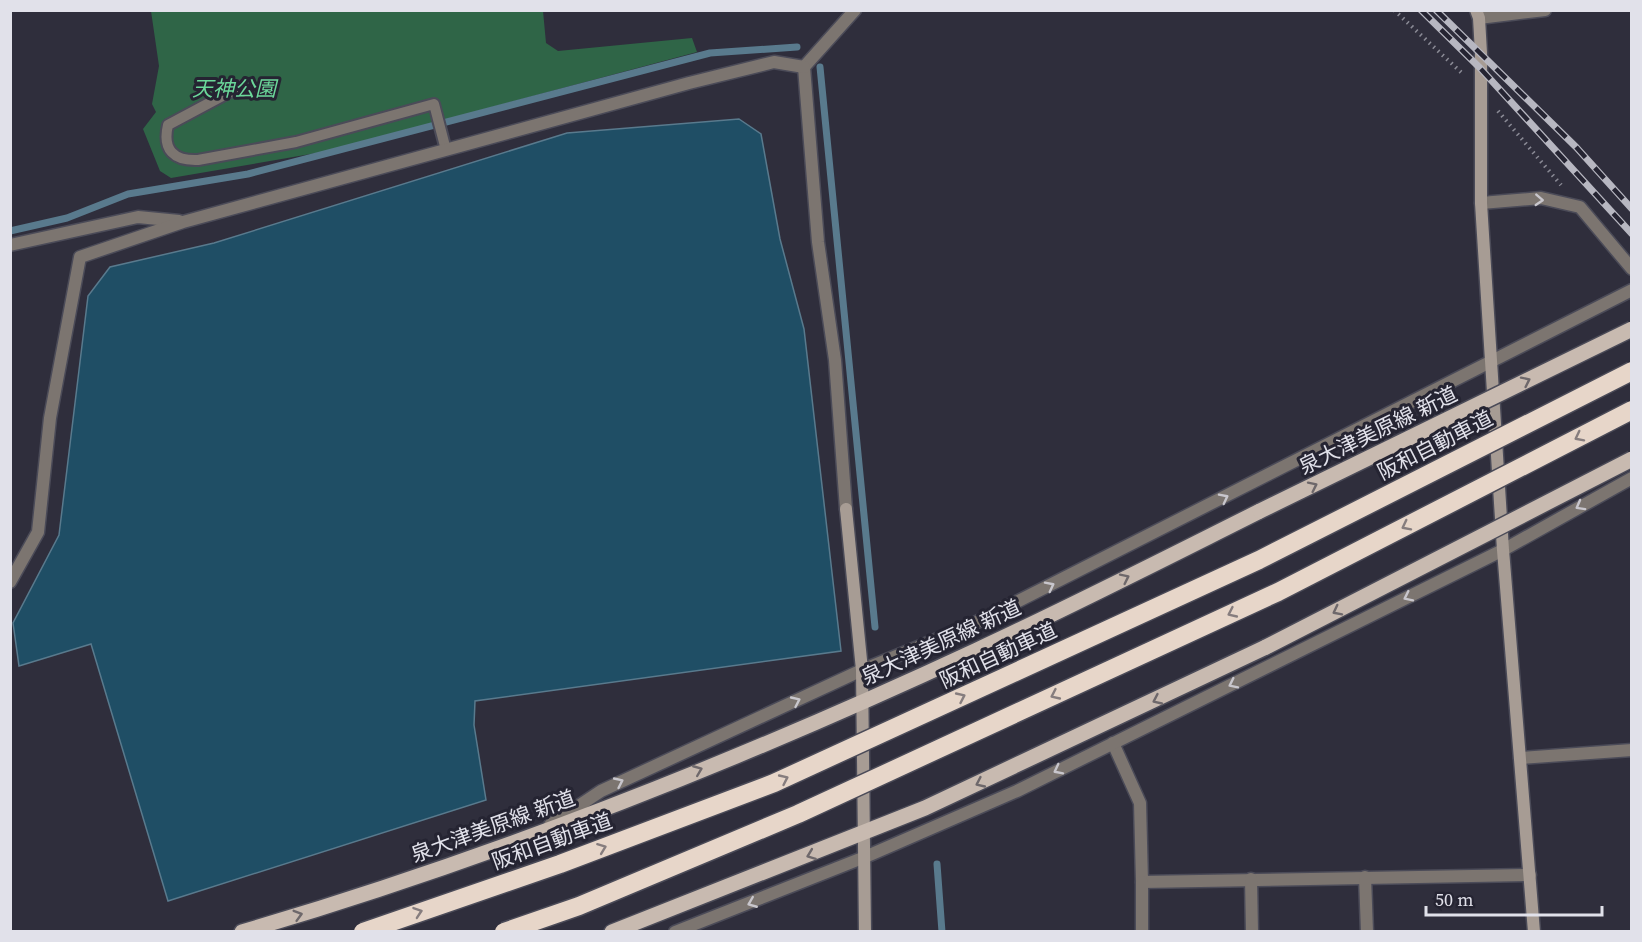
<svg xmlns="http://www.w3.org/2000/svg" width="1642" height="942" viewBox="0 0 1642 942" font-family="'Source Serif 4','Noto Sans JP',serif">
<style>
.green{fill:#2f6547}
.water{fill:#1f4e65;stroke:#597a8d;stroke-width:1.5}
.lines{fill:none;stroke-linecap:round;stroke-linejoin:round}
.stream{stroke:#597a8d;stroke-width:7}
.lane-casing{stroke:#4b4b58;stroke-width:14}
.street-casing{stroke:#4b4b58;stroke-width:15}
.secondary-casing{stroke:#4b4b58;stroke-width:15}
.primary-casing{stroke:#4b4b58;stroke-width:18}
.path{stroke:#8a8a95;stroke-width:4;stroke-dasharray:1.5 4.5;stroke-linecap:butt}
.lane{stroke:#7c7570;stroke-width:10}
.street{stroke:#7c7570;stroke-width:12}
.secondary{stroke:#a79c94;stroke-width:12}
.primary{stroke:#c8bab0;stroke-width:15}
.rail-casing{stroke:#b7b7c1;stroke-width:7}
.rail{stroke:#252432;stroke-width:4.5;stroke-dasharray:14;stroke-linecap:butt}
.primary-bridge-casing{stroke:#4b4b58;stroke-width:18;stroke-linecap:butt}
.highway-bridge-casing{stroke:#4b4b58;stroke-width:21;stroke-linecap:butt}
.primary-bridge{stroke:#c8bab0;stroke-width:15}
.highway-bridge{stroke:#e7d6c9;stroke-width:18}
.oneway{stroke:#c8c6cc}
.oneway2{stroke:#6e686b}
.oneway3{stroke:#867d7e}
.labels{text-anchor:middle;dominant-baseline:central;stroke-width:6;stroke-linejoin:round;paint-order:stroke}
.park-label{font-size:21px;font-style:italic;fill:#6bd89a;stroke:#252432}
.street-label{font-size:21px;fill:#e1e1ea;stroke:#252432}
</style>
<rect width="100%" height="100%" fill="#2f2e3c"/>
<polygon class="green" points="151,11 543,11 546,43 558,51 692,38 697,52 328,151 171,178 160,171 143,129 156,112 152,104 159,66"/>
<polygon class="water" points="739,119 761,134 780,239 804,329 841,651 475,701 474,725 486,800 168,901 91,644 19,666 13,623 59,535 88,296 110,267 214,243 567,133"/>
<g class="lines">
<g class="stream">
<polyline points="820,67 875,627"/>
<polyline points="10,231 67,218 128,194 248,174 710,53 797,47"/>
<polyline points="937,864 942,932"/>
</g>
<g class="lane-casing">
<path id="lane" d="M 241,86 L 168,125 C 162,150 174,161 198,160 L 296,142 L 434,104 L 446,150"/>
</g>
<g class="street-casing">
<g id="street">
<polyline points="1479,18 1545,10"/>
<polyline points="1481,203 1541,198 1580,207 1632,269"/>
<polyline points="10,245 138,217 179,221"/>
<polyline points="846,509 835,360 818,242 804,67 855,10"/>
<polyline points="10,582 38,532 50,418 80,257 183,222 689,83 774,62 804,67"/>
<polyline points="1113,743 1140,803 1142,882 1530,875"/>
<polyline points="1520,758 1632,750"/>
<polyline points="550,825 601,791 862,670 967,627 1632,290"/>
<polyline points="1365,877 1367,932"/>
<polyline points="1251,879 1252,932"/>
<polyline points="1142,882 1142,932"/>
<polyline points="675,932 865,857 1017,791 1503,550 1632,478"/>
</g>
</g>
<g class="secondary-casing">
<g id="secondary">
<polyline points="1476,10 1479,18 1481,53 1481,203 1503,550 1534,932"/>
<polyline points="846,509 862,670 865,932"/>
</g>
</g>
<g class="primary-casing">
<g id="primary">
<path d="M 242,932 C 493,858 739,761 977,650 C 1072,606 1166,558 1260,511"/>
<polyline points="612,932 925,808 1266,647"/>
</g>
</g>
<g class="path">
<polyline points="1394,10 1464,75"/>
<polyline points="1498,111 1561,185"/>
</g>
<use href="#lane" class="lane"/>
<use href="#street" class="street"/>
<use href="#secondary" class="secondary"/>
<use href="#primary" class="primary"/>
<g class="rail-casing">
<g id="rail">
<polyline points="1421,10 1480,68 1632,234"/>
<polyline points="1436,10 1576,147 1632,209"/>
</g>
</g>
<use href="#rail" class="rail"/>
<g class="primary-bridge-casing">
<g id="primary-bridge">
<polyline points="1260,511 1632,329"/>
<polyline points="1266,647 1632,459"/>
</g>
</g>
<g class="highway-bridge-casing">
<g id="highway-bridge">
<polyline points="363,932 560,864 774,783 1259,560 1632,371"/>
<polyline points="504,932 579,906 798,814 1278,592 1632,410"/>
</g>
</g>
<use href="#primary-bridge" class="primary-bridge"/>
<use href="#highway-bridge" class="highway-bridge"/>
</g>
<defs><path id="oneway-chevron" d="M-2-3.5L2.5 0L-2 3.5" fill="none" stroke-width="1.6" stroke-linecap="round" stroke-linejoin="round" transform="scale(1.5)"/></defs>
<g class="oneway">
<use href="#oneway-chevron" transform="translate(1539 200) rotate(3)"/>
<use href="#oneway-chevron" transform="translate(1224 498) rotate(-27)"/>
<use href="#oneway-chevron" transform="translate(1580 506) rotate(151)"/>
<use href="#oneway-chevron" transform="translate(1050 586) rotate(-27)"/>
<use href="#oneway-chevron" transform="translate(1408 597) rotate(154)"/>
<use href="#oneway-chevron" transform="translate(1233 684) rotate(154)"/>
<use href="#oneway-chevron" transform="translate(796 701) rotate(-25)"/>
<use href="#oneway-chevron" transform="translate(1058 770) rotate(153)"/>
<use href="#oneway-chevron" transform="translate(619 782) rotate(-25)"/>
<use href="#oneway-chevron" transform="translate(752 903) rotate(158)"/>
</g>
<g class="oneway2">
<use href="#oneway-chevron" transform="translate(1526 381) rotate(-26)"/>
<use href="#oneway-chevron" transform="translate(1313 486) rotate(-26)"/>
<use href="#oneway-chevron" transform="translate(1125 578) rotate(-26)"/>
<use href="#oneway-chevron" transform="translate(1337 611) rotate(153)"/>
<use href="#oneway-chevron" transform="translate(1157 700) rotate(155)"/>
<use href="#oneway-chevron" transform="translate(698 770) rotate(-22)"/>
<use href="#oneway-chevron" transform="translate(980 783) rotate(155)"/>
<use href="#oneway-chevron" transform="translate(811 855) rotate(159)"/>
<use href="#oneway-chevron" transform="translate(298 915) rotate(-16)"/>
</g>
<g class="oneway3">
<use href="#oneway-chevron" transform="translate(1579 437) rotate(153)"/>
<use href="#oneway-chevron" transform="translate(1406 526) rotate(153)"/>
<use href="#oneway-chevron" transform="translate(1232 613) rotate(155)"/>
<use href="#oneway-chevron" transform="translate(1055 695) rotate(155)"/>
<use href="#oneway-chevron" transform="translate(961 697) rotate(-25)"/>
<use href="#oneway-chevron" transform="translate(784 779) rotate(-25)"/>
<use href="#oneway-chevron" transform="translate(602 848) rotate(-21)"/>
<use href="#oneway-chevron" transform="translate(418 912) rotate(-19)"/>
</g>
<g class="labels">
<g class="park-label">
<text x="234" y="88">天神公園</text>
</g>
<g class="street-label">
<text transform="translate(1378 430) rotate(-26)">泉大津美原線 新道</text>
<text transform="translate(1435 445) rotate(-27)">阪和自動車道</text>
<text transform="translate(941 642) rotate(-25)">泉大津美原線 新道</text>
<text transform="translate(998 655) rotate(-25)">阪和自動車道</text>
<text transform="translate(493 826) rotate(-20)">泉大津美原線 新道</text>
<text transform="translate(552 841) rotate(-20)">阪和自動車道</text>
</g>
</g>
<rect width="1642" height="942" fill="none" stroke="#e1e1ea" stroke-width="24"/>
<path d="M1426 906v9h176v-9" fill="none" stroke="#e1e1ea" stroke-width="3"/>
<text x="1435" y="906" font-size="18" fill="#e1e1ea" stroke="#252432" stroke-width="4.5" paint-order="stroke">50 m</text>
</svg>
